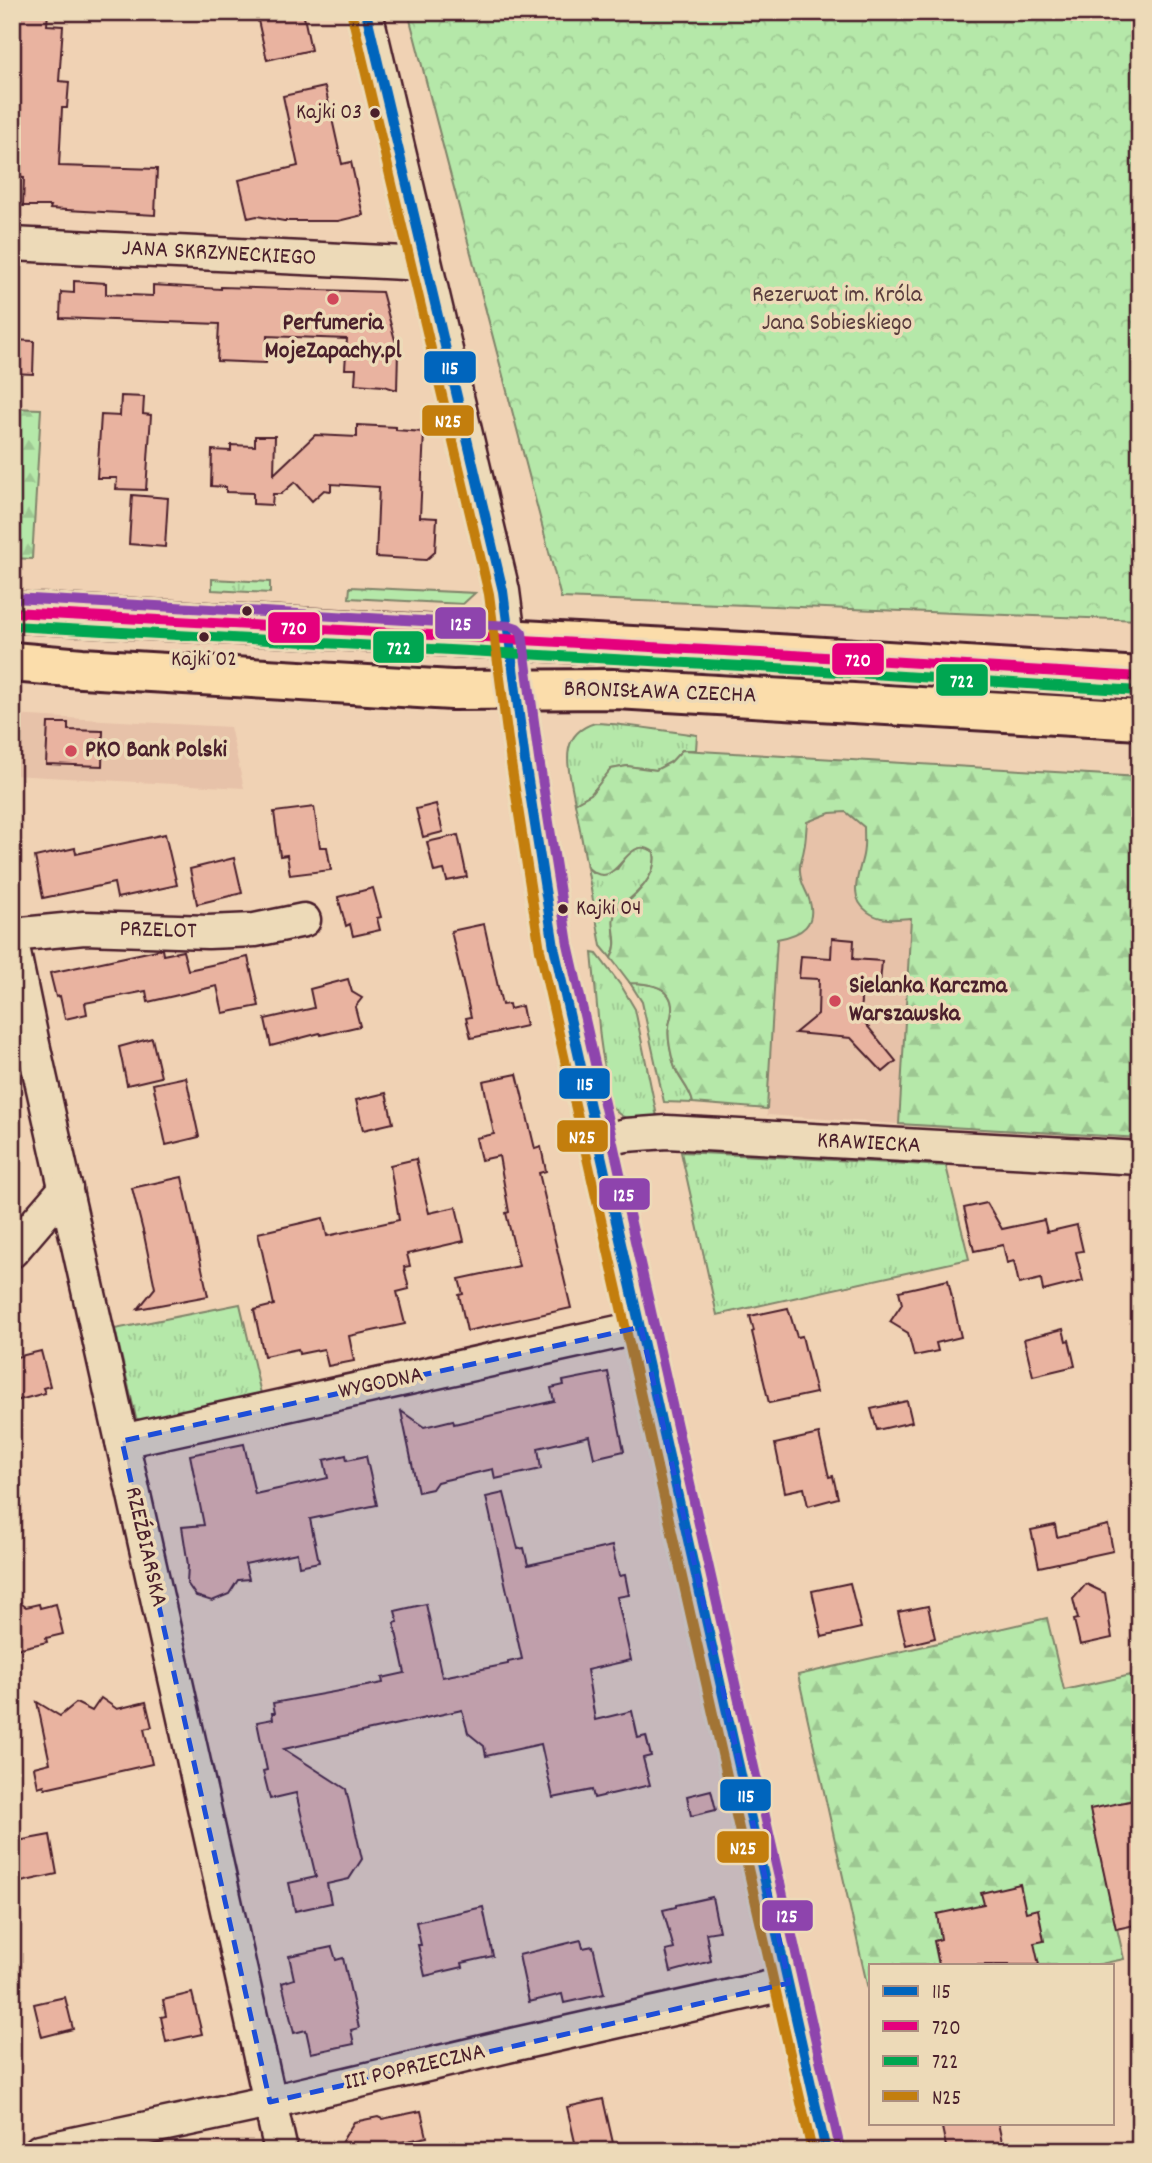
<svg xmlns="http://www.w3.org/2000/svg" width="1152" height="2163" viewBox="0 0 1152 2163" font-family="Dekko,sans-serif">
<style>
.built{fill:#e7c2a9}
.grass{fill:url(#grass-tufts);stroke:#80846a;stroke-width:2}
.forest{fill:url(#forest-firs);stroke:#80846a;stroke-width:2}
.park{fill:url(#park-crowns);stroke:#80846a;stroke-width:2}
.building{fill:#e9b3a0;stroke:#4a1f2b;stroke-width:2}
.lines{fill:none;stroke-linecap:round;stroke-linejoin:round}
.minor-casing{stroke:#4a1f2b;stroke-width:37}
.major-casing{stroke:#4a1f2b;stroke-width:44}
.minor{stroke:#eddab8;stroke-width:32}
.major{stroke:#fbddab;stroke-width:38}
.bus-1-casing{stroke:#eddab8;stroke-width:16}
.bus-2-casing{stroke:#eddab8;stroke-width:16}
.bus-3-casing{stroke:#eddab8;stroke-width:16}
.bus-4-casing{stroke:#eddab8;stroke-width:16}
.bus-5-casing{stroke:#eddab8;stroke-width:16}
.bus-1{stroke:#0065bd;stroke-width:10}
.bus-2{stroke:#e5007d;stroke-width:10}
.bus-3{stroke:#00a651;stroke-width:10}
.bus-4{stroke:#c37e0d;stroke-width:10}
.bus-5{stroke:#8e44ad;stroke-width:10}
.marked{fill:#1d4ed8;fill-opacity:0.2;stroke:#1d4ed8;stroke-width:5;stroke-dasharray:14 9;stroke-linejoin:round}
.bus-dot{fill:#4a1f2b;stroke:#eddab8;stroke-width:2.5}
.poi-dot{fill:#d1495b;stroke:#eddab8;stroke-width:2.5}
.labels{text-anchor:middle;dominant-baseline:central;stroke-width:7;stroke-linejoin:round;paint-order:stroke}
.bus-label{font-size:22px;fill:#4a1f2b;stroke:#eddab8;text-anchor:end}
.street-label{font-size:24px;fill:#4a1f2b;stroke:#eddab8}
.park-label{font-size:24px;fill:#5a3d3e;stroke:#eddab8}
.poi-label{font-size:24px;font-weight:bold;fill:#4a1f2b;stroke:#eddab8;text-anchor:start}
.line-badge{stroke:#eddab8;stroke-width:2.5}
.badge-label{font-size:19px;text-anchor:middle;font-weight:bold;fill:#fff}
</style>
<defs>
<pattern id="grass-tufts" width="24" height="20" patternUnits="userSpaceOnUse" patternTransform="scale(1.75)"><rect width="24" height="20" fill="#b5e8a9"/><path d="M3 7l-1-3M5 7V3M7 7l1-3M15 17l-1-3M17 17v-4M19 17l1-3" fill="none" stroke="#9dc792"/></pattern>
<pattern id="forest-firs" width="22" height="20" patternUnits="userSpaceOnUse" patternTransform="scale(1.75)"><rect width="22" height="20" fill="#b5e8a9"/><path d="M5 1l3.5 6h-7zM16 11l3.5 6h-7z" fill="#9dc792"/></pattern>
<pattern id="park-crowns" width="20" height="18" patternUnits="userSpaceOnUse" patternTransform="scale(1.75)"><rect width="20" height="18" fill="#b5e8a9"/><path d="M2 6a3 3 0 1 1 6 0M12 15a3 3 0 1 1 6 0" fill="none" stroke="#9dc792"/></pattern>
</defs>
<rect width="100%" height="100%" fill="#f0d2b4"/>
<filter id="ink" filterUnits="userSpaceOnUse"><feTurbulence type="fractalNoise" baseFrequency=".0143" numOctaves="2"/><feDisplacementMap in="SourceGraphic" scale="14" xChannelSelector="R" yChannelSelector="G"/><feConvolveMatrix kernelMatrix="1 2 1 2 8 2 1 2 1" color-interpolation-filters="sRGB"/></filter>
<g filter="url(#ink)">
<g class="built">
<polygon points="12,715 230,727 244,788 12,775"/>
<polygon points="787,756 919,764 899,1124 767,1115"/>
</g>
<g class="grass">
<polygon points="212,579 270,582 270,593 212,590"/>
<polygon points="350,587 475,593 463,604 349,598"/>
<path d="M 595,723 C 629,724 663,731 697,735 L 696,750 L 682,750 L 671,762 L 656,770 L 627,766 L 612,769 L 591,794 L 575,803 C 570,772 555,735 595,723 Z"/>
<path d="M 638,847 L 646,847 L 654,852 C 659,875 636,895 619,907 C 617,914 613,923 614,930 C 615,942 617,947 611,958 L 601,946 L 587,867 L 592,872 L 617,869 L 629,853 Z"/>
<path d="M 592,953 L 597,954 L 622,987 L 635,1009 L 658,1121 C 636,1120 622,1124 609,1102 L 600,1038 Z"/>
<path d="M 630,983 C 649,983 674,986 672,1011 C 672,1017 669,1022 669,1027 C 667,1038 671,1054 674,1065 C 678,1079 690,1088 693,1103 L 664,1102 L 642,1002 Z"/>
<polygon points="681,1152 946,1166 969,1259 717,1315"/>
<polygon points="240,1304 262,1398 146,1424 136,1418 115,1329"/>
</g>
<g class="forest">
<polygon points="12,408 41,409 32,559 12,558"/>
<path d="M 682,750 L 1140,777 L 1140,1138 L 899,1124 L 911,918 C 895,919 882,922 868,912 C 847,897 859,875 863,855 C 865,845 864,837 864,827 L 846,812 L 830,813 L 807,822 C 806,831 806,841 804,849 C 803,857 799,863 800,871 C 800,881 804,887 808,896 C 819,925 801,935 777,939 L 767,1109 L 693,1103 C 690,1087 678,1079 674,1065 C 671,1054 667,1038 669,1027 C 669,1022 672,1017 672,1011 C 674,986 649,983 630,983 L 611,958 C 622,939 607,924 617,910 C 620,905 625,903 630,900 C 643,888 658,870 654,852 C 623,831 619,897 587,867 L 575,803 L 591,794 L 611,769 L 627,766 L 656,770 L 671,762 Z"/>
<polygon points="1047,1618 1064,1690 1140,1673 1140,1798 1090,1810 1124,1959 1096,1965 870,1965 870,1998 798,1675"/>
</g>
<polygon class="park" points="408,12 1140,12 1140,620 561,598"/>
<g class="building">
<polygon points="12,12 48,12 47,25 63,26 59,81 69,82 67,108 62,108 59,166 157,169 155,215 50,209 51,206 23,206 24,178 12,177"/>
<polygon points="271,12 303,12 311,50 267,60 257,16"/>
<polygon points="325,87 342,164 351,162 363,215 338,221 284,221 257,216 248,218 239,180 298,166 283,96"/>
<polygon points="74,281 106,283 106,294 153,296 153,285 221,289 221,287 382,292 398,351 397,390 384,386 355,384 356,369 345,369 347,339 267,336 266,363 217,361 219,324 60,318 61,292 74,293"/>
<polygon points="12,340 34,341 33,374 12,373"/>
<polygon points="121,396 144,397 143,414 151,415 146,490 116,489 117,478 97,478 101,415 120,416"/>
<polygon points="357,425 396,427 396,430 424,432 420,517 437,518 435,552 426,560 376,557 379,487 331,484 331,491 324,490 312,501 295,482 281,494 273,494 272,505 253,504 253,493 226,492 226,487 211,486 212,450 231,451 231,445 255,446 255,436 275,436 274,474 315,435 357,437"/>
<polygon points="132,495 168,498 165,547 129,544"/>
<polygon points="48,723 68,723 68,730 103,731 102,766 46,764"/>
<polygon points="436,804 443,832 423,837 416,809"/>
<polygon points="314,807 320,847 327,847 331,870 290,875 287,855 280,856 274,812"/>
<polygon points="165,834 177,885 117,898 114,883 43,898 35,857 75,848 76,854"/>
<polygon points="458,835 467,877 447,881 444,870 434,872 427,842"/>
<polygon points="234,858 242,893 197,904 190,869"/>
<polygon points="373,888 381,917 377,918 380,930 353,936 350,924 346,926 338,897"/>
<polygon points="484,924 502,1005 509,1004 510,1009 522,1006 526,1026 471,1038 466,1018 471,1017 451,931"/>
<polygon points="832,938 854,940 853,959 882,961 880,983 862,982 860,1017 896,1061 883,1072 851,1038 795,1033 818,1014 819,979 799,978 801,956 831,958"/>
<polygon points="162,949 163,955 183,951 188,970 248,957 259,1006 223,1013 217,986 148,1002 146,991 85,1003 87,1014 65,1019 60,996 56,997 50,973"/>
<polygon points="348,979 352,992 362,998 355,1007 360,1026 321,1035 320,1033 271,1046 265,1019 314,1008 310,989"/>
<polygon points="152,1038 161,1077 127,1085 119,1047"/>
<polygon points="517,1074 535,1149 541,1147 546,1171 539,1173 571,1308 467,1331 459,1295 463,1294 459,1279 519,1266 506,1213 509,1212 499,1156 481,1160 476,1138 494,1134 483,1081"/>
<polygon points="186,1077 199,1137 166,1145 153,1084"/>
<polygon points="386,1093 393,1123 363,1130 356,1100"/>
<polygon points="416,1159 429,1213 456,1207 464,1241 407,1254 410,1266 404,1267 409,1289 397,1292 405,1324 349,1336 354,1361 328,1366 324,1349 299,1354 298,1349 264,1356 254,1310 274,1305 258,1233 323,1218 327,1236 399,1220 390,1165"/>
<polygon points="182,1177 208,1296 138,1309 155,1288 144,1235 132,1188"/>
<polygon points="987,1203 1002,1229 1044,1220 1047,1232 1077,1225 1083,1251 1076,1252 1083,1281 1043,1291 1041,1279 1019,1284 1014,1261 1007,1263 1003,1245 974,1251 964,1208"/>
<polygon points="948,1280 961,1337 936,1343 938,1351 914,1356 908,1333 890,1322 902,1304 899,1291"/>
<polygon points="788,1308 797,1337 802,1336 816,1393 769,1403 752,1332 754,1331 750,1316"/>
<polygon points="1063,1329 1066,1341 1069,1340 1075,1366 1033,1376 1024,1339"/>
<polygon points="41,1351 50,1386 43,1388 45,1393 12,1402 12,1358"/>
<polygon points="608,1372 624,1451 594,1458 589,1436 538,1448 541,1469 495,1479 493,1469 437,1482 432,1489 418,1492 401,1411 424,1427 453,1420 454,1424 554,1401 551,1388 564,1385 563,1381"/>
<polygon points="907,1401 912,1422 877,1430 871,1409"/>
<polygon points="819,1434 829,1477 833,1476 838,1498 808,1506 804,1488 785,1492 775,1444"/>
<polygon points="244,1444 255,1494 328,1478 324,1460 346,1455 347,1460 366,1456 377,1505 310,1519 319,1562 299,1566 297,1553 245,1564 249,1579 238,1580 229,1594 212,1601 196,1596 187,1583 188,1565 182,1527 204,1525 190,1455"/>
<polygon points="504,1493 518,1549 524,1548 528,1565 612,1546 619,1576 625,1575 629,1595 617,1597 631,1660 587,1670 595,1720 632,1711 638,1738 646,1736 651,1756 643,1758 650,1785 594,1798 592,1790 553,1798 541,1744 486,1756 484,1746 468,1733 462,1710 284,1749 346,1789 362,1859 349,1879 327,1884 331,1903 295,1911 289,1883 316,1877 296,1793 270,1799 263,1771 267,1770 257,1722 273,1719 272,1713 275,1713 273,1703 383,1683 382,1678 405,1673 394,1623 398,1622 395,1611 426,1604 442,1677 508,1664 508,1662 522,1659 486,1497"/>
<polygon points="1055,1525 1057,1537 1108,1525 1113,1551 1039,1567 1031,1530"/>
<polygon points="850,1583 861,1628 822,1637 812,1591"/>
<polygon points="1086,1584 1105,1593 1112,1638 1080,1645 1074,1620 1078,1619 1073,1599"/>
<polygon points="12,1597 26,1607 39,1604 40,1608 56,1604 63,1634 46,1638 47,1642 12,1650"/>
<polygon points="928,1606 935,1638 906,1645 898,1612"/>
<polygon points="101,1698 117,1709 146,1702 152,1727 144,1729 152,1764 45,1788 44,1785 38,1787 34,1767 50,1763 37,1702 60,1716 76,1703 92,1711"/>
<polygon points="711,1790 716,1810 691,1816 687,1796"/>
<polygon points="1135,1800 1140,1824 1140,1924 1116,1929 1090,1809"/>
<polygon points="50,1835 57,1874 21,1882 12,1842"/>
<polygon points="1020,1884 1026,1912 1038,1909 1044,1941 1034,1943 1039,1965 939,1965 934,1941 941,1939 937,1914 984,1904 981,1893"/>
<polygon points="712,1897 719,1931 706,1933 711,1961 671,1972 666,1951 674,1949 663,1910 676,1907 676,1905"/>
<polygon points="483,1907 493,1956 462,1963 463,1967 425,1976 418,1945 421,1945 416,1922"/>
<polygon points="581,1940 583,1948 593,1946 604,1994 564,2003 562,1994 529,2002 519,1955"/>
<polygon points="332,1947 336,1960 343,1958 359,2028 351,2030 354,2044 311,2053 306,2030 294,2033 282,1983 294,1979 289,1956"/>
<polygon points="192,1993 202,2034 166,2042 161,2017 166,2016 163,2000"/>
<polygon points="65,1997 73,2029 42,2037 34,2004"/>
<polygon points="603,2099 613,2143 577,2151 567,2107"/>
<polygon points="421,2111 427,2137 398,2143 393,2151 336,2151 354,2122 378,2117 382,2119"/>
<polygon points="941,2123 998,2123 1004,2151 947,2151"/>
</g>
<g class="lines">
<g class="minor-casing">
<g id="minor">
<polyline points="366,12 503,591 525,761 554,947 826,2151"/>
<polyline points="12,244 425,264"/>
<polyline points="12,935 84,928 208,932 255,930 304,920"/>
<polyline points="12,943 33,1044 281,2151"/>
<polyline points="599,1141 626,1135 667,1132 1140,1158"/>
<polyline points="12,1251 66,1188"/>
<polyline points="122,1441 641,1327"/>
<polyline points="40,2151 283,2099 516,2044 789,1983"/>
</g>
</g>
<g class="major-casing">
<g id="major">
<polyline points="12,612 761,653 1140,677"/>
<polyline points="12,662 82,668 452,690 617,689 1140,720"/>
</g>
</g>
<use href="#minor" class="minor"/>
<use href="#major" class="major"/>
<g class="bus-1-casing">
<polyline id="bus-1" points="366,12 503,591 525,761 554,947 826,2151"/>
</g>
<g class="bus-2-casing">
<polyline id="bus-2" points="12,612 761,653 1140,677"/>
</g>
<g class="bus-3-casing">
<polyline id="bus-3" points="12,626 760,667 1139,691"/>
</g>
<g class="bus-4-casing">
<polyline id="bus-4" points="352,15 489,594 511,763 540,950 812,2151"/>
</g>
<g class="bus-5-casing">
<polyline id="bus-5" points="13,598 511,626 517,628 522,633 539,759 568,944 840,2148"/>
</g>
<use href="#bus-1" class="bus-1"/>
<use href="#bus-2" class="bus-2"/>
<use href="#bus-3" class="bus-3"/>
<use href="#bus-4" class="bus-4"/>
<use href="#bus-5" class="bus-5"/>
</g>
</g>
<path class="marked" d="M 641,1327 L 789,1983 L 270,2102 L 122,1441 Z"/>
<g class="bus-dot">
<circle cx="375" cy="113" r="6"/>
<circle cx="247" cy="611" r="6"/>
<circle cx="204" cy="637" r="6"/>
<circle cx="563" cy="909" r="6"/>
</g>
<g class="poi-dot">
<circle cx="333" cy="299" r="7"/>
<circle cx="71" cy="751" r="7"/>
<circle cx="835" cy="1001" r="7"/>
</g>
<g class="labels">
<g class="bus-label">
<text x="362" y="113">Kajki 03</text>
<text x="204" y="660" text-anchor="middle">Kajki 02</text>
<text x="576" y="909" text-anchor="start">Kajki 04</text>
</g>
<g class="street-label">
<text transform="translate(219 254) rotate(3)">JANA SKRZYNECKIEGO</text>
<text transform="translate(660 693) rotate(2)">BRONISŁAWA CZECHA</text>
<text transform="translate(158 931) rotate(2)">PRZELOT</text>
<text transform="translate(869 1144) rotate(3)">KRAWIECKA</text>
<text transform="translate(381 1384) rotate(-12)">WYGODNA</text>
<text transform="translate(145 1547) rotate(77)">RZEŹBIARSKA</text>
<text transform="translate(415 2068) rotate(-13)">III POPRZECZNA</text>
</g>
<g class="park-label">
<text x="837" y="296">Rezerwat im. Króla<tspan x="837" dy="28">Jana Sobieskiego</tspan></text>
</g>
<g class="poi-label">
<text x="333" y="324" text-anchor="middle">Perfumeria<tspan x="333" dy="28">MojeZapachy.pl</tspan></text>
<text x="85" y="751">PKO Bank Polski</text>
<text x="849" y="987">Sielanka Karczma<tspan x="849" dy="28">Warszawska</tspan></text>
</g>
</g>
<g class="line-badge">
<rect x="423" y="350" width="54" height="34" rx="7" fill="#0065bd"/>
<rect x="421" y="404" width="54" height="33" rx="7" fill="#c37e0d"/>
<rect x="434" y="606" width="53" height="34" rx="7" fill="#8e44ad"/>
<rect x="267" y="611" width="54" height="33" rx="7" fill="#e5007d"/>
<rect x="372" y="630" width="53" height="34" rx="7" fill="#00a651"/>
<rect x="831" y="642" width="54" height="34" rx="7" fill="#e5007d"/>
<rect x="935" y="663" width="54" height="34" rx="7" fill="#00a651"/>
<rect x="558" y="1067" width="53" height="33" rx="7" fill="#0065bd"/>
<rect x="556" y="1119" width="53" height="34" rx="7" fill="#c37e0d"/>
<rect x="598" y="1177" width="53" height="34" rx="7" fill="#8e44ad"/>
<rect x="719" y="1778" width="53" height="34" rx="7" fill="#0065bd"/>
<rect x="716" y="1830" width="54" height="34" rx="7" fill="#c37e0d"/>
<rect x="761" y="1899" width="53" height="33" rx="7" fill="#8e44ad"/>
</g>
<g class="badge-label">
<text x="450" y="374">115</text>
<text x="448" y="427">N25</text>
<text x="461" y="630">125</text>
<text x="294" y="634">720</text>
<text x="399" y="654">722</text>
<text x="858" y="666">720</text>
<text x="962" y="687">722</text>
<text x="585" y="1090">115</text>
<text x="582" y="1143">N25</text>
<text x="624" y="1201">125</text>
<text x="746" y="1802">115</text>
<text x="743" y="1854">N25</text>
<text x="787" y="1922">125</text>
</g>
<rect width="1152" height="2163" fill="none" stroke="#eddab8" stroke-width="42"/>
<rect x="21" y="21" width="1110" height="2121" fill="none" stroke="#4a1f2b" stroke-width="2.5" filter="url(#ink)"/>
<rect x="869" y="1964" width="245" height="161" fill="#eddab8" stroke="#ac8f80" stroke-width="2"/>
<rect x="883" y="1986" width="35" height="10" fill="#0065bd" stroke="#ac8f80" stroke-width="2"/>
<text x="932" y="1998" font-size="21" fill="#4a1f2b">115</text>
<rect x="883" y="2021" width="35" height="10" fill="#e5007d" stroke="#ac8f80" stroke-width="2"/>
<text x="932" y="2034" font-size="21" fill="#4a1f2b">720</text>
<rect x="883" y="2056" width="35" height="10" fill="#00a651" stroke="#ac8f80" stroke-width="2"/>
<text x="932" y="2068" font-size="21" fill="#4a1f2b">722</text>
<rect x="883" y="2091" width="35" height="10" fill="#c37e0d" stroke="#ac8f80" stroke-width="2"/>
<text x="932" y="2104" font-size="21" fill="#4a1f2b">N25</text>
</svg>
